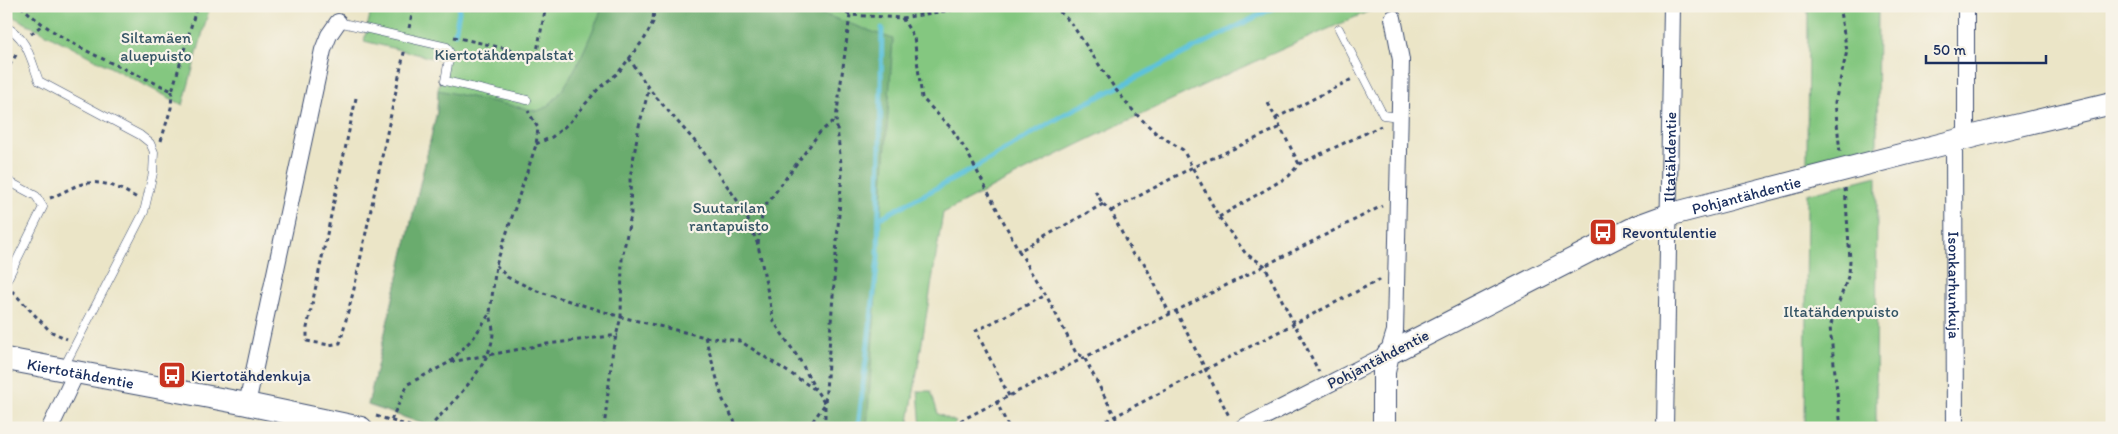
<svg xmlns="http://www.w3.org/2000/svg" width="2118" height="434" viewBox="0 0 2118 434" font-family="Itim,sans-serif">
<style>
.green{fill:#84c780;stroke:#507b6f}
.forest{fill:#6bac6e;stroke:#436e66}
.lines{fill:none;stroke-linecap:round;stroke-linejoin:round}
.stream{stroke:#5dc2db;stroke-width:5}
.lane-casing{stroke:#3a4a6e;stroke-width:9}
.street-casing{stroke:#3a4a6e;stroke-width:18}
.secondary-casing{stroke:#3a4a6e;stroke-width:24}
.path{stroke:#3a4a6e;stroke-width:3;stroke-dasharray:4 4;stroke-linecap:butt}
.lane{stroke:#fff;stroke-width:8}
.street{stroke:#fff;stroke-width:16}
.secondary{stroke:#fff;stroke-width:22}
.labels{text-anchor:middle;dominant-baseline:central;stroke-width:4.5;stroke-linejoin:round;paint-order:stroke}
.park-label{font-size:16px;fill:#355566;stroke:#f7f3e8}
.street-label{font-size:16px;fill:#1b2f5e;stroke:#f7f3e8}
.poi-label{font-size:16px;fill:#1b2f5e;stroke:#f7f3e8;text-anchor:start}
</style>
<rect width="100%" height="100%" fill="#f7f3e8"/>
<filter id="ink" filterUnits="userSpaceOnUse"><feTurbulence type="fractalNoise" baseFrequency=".02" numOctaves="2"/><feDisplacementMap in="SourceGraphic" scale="10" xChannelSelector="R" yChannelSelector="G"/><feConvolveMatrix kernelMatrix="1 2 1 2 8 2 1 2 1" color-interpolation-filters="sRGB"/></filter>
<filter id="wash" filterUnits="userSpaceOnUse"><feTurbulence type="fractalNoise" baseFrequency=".0096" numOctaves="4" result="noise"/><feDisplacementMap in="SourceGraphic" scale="20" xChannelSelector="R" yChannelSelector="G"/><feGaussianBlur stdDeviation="1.12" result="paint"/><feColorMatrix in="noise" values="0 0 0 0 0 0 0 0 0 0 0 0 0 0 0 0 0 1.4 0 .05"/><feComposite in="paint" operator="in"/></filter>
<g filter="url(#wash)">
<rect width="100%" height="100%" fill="#ebe5c7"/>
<g class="green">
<polygon points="6,6 210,6 183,105 6,13"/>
<path d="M 372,6 L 1381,6 C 1232,70 1086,138 943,213 L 908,428 L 436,428 L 368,405 L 437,112 L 438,90 L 444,61 L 364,41 Z"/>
<polygon points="1808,6 1878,6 1877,148 1807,166"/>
<polygon points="1877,176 1876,428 1805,428 1807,194"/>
<polygon points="918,391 931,391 938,414 956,422 952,428 921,428"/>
</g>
<path class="forest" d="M 603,6 L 800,6 L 893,39 L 867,428 L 436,428 L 368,405 L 437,112 L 438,90 L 537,111 C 566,104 591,33 603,6 Z"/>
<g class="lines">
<g class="stream">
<polyline points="882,11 883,6"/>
<polyline points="455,33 460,6"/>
<polyline points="882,217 976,167 1065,114 1277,6"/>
<polyline points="858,428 878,259 882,28"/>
</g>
</g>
</g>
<g filter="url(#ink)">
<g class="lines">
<g class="lane-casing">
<g id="lane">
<polyline points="338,22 447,47 450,53 445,81 527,100"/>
<path d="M 6,27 C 27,37 31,60 39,81 L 140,135 L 150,143 L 154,152 L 153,173 L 144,212 L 68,359"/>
<polyline points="1339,29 1383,115 1399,117"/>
<polyline points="6,180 36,196 43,207 6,282"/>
</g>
</g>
<g class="street-casing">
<g id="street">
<polyline points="1966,6 1966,138"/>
<path id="s1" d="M 1954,141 L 1955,428"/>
<polyline points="247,404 323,50 329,35 338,22"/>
<polyline points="50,428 76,373"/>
<polyline points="1242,428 1388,354 1395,331 1401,60 1393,18"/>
<path id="s2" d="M 1665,428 L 1672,6"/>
</g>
</g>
<g class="secondary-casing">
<g id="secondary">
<path id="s3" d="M 6,359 L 247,404 L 361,428"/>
<path id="s4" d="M 1384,428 L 1384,372 L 1388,354 L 1638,226 L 1668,215 L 1986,133 L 2112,103"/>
</g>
</g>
<g class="path">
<path d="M 21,6 C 63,46 121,66 172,91 L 197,6"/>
<polyline points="832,6 850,15 902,18 975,6"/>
<polyline points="1054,6 1071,23 1116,90 1136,114 1156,133 1183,150 1219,217 1246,254 1264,265 1319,372"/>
<polyline points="1839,6 1847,51 1835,102 1840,153"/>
<polyline points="902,18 914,37 922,98 952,129 967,152 1019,251"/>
<polyline points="409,28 414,6"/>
<polyline points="31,34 42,25"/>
<polyline points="454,37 565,62"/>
<polyline points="536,56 546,6"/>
<polyline points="629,58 649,89 699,146 744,210 758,245 774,322 801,362 815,389"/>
<polyline points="6,72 17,53"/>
<polyline points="356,98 307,328 307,341 329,345 340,343 354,289 405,48"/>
<polyline points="1268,103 1299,164"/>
<polyline points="1276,118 1354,78"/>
<polyline points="161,141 171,108 172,91"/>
<polyline points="536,144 552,137 569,123 599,88 618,73 645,38 653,22 654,6"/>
<polyline points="1095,191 1103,204 1111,211 1133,255 1143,261 1170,314"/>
<path d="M 50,198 C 61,194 71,187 82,184 C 101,179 121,188 137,198"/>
<polyline points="1103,204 1019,251 1046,295 1076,353 1084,357 1121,428"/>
<polyline points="1111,211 1191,168 1281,127"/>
<polyline points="1219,217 1289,176 1299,164 1381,126"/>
<polyline points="758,244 763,209 820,132 836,119"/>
<polyline points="496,265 507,277 537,291 621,317 705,337 740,341 816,390 825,404 825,428"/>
<polyline points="12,291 50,331 67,339"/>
<polyline points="1176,311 1230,418"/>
<polyline points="705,337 723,400 738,428"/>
<polyline points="451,362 547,344 618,335"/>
<polyline points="1009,396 976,331 1046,295"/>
<polyline points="996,401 1009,428"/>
<polyline points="376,416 416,428"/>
<polyline points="391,420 408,384 450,362 474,337 490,313 496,265 536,145 538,128 528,111"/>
<path d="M 429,428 C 450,404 493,365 493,332 C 493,326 491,319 490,313"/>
<polyline points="604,428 613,348 621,317 622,258 631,215 630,178 639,126 649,89"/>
<polyline points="808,428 825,404 842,173 836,119 850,15"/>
<polyline points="946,428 1382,206"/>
<polyline points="1092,428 1381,279"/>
<polyline points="1841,428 1830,327 1849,274 1850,260 1845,187"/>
</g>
<use href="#lane" class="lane"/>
<use href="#street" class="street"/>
<use href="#secondary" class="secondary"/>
</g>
</g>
<defs>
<g id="bus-square" transform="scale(1.4375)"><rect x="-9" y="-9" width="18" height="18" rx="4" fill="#c8321e" stroke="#f7f3e8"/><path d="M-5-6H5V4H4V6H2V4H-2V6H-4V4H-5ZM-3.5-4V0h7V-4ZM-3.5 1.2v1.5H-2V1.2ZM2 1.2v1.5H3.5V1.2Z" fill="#fff"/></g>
</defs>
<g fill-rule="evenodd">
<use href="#bus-square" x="1603" y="232"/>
<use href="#bus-square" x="172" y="375"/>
</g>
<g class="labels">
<g class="park-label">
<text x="156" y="37">Siltamäen<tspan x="156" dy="18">aluepuisto</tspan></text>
<text x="504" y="54">Kiertotähdenpalstat</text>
<text x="729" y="207">Suutarilan<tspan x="729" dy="18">rantapuisto</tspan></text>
<text x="1841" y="311">Iltatähdenpuisto</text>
</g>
<g class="street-label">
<text stroke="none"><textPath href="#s2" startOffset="271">Iltatähdentie</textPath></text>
<text stroke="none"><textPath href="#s4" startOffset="468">Pohjantähdentie</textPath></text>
<text stroke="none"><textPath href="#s1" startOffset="144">Isonkarhunkuja</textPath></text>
<text transform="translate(1378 359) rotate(-27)">Pohjantähdentie</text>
<text stroke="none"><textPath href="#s3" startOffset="76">Kiertotähdentie</textPath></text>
</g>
<g class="poi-label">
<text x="1622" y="232">Revontulentie</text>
<text x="191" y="375">Kiertotähdenkuja</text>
</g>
</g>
<rect width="2118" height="434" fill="none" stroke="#f7f3e8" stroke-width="25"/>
<path d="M1926 55v8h120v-8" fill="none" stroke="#1b2f5e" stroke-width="2.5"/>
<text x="1933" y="55" font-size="15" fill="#1b2f5e" stroke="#f7f3e8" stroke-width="4" paint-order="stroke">50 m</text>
</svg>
